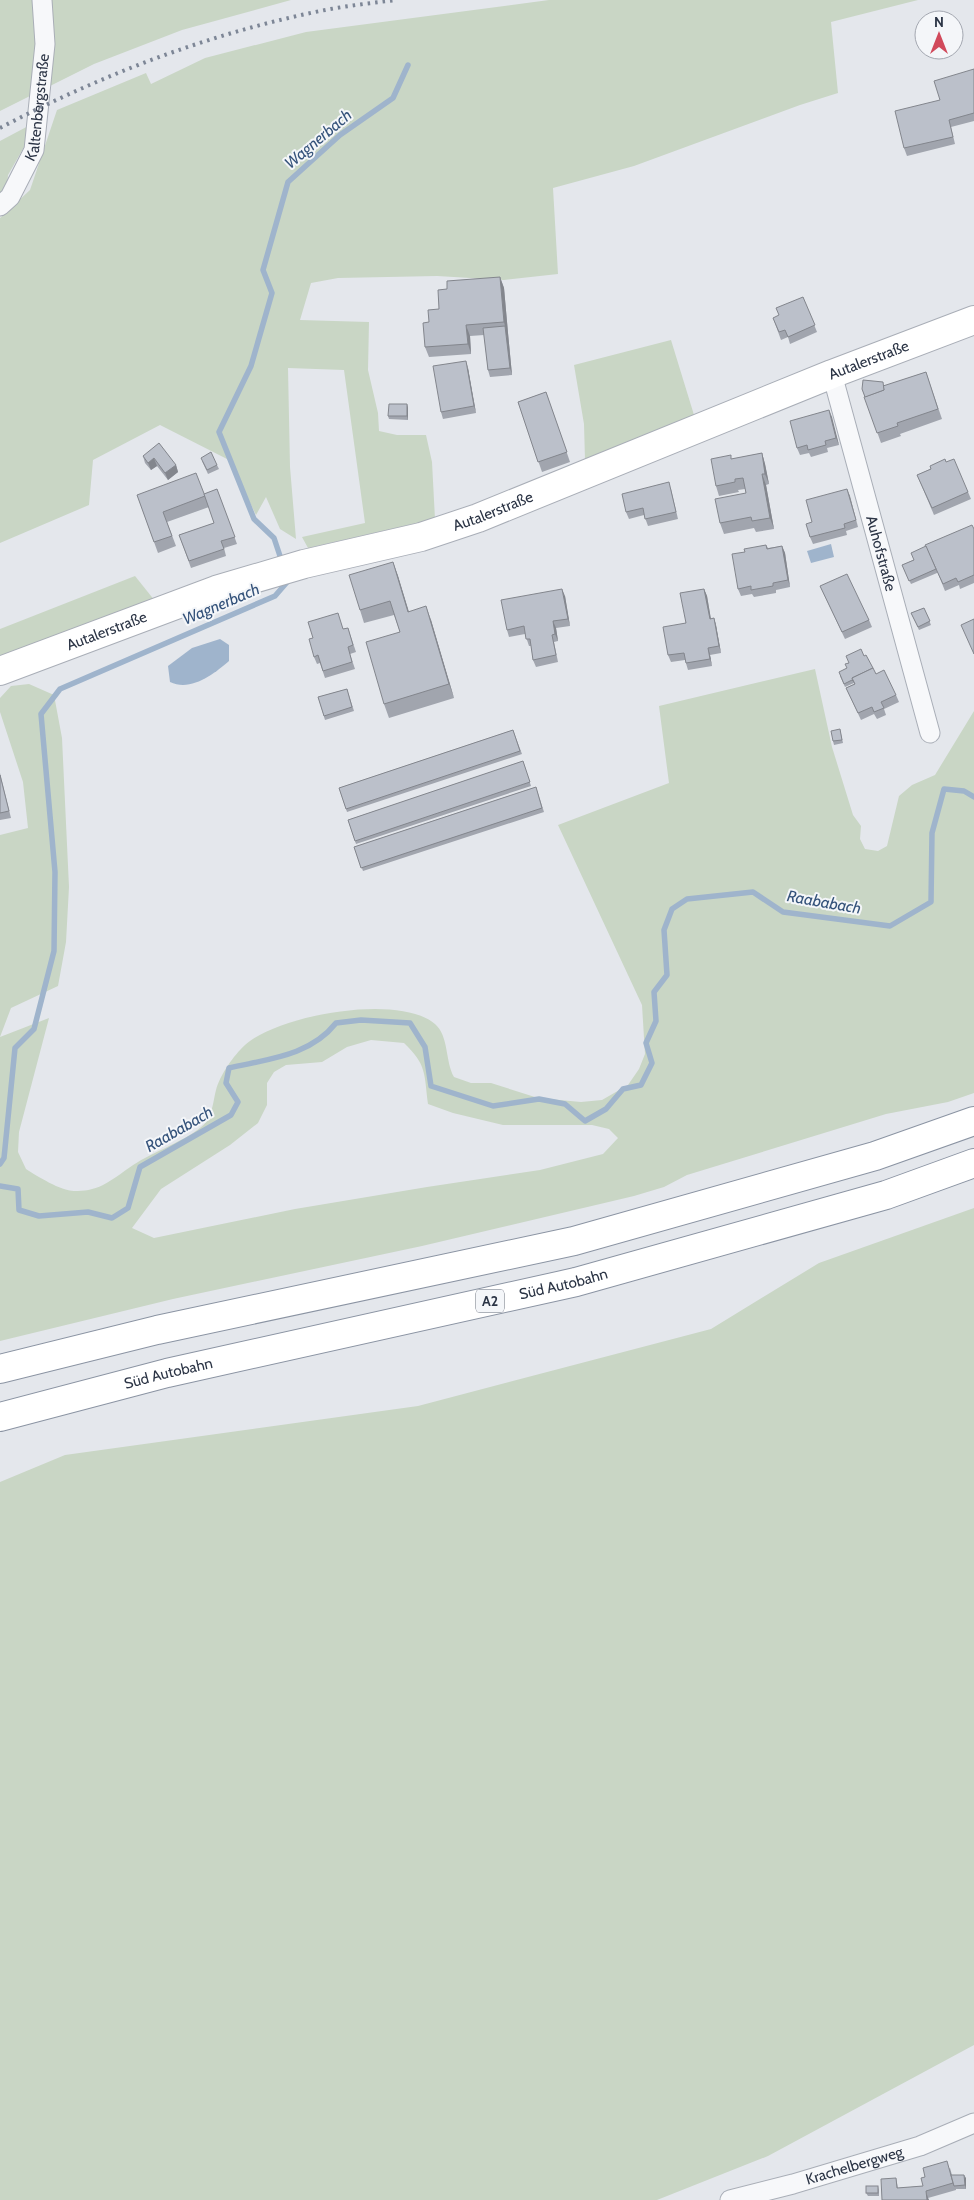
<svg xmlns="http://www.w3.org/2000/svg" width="974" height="2200" viewBox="0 0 974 2200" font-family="Cabin,sans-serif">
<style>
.green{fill:#c9d6c5;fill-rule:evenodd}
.water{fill:#9fb4cc}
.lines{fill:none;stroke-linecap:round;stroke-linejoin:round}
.stream{stroke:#9fb4cc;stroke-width:5.5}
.street-casing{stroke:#a9aeb7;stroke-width:21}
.secondary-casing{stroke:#a9aeb7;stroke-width:30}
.highway-casing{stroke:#8b94a3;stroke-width:30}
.street{stroke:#f7f8fa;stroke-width:19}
.secondary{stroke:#fff;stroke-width:28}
.highway{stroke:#fff;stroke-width:28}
.rail{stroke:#7d8696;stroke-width:4;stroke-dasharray:2.5 5;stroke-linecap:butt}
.wall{fill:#a1a5ae}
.shaded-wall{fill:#83868d}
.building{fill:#bbc0ca;stroke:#83868d}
.labels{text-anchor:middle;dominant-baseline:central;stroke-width:4;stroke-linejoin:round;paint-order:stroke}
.shield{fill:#f4f6f9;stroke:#676e7b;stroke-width:1}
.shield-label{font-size:14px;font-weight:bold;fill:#2b3445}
.street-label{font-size:15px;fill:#2b3445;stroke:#f4f6f9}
.water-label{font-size:16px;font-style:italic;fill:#34527a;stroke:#f4f6f9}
</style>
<rect width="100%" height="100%" fill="#e4e7ec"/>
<g class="green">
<polygon points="0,0 291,0 182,30 94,64 0,111"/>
<polygon points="549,0 918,0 831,22 838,93 800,105 634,166 553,188 558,274 504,280 437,276 338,278 311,283 300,320 369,322 368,370 378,413 379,431 397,435 426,435 432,462 435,519 308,548 302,537 365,523 344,370 288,368 290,467 296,539 280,529 266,497 256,515 229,460 160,425 93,460 89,505 0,543 0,218 30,190 57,110 146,73 151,84 205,58 306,32"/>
<polygon points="32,124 24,147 8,175 7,187 0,195 0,141"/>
<polygon points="671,340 694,415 585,460 584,424 574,365"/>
<polygon points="135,576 155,601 0,659 0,629"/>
<path d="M 815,669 L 832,747 L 853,815 L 861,826 L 860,839 L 865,849 L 878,851 L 887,846 L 899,796 L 912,785 L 935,775 L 974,711 L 974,1093 L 948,1102 L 886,1114 L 687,1175 L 664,1187 L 634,1196 L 422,1246 L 173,1299 L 0,1341 L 0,835 L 28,828 L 23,782 L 0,712 L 0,698 L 11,686 L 29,684 L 54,695 L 62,738 L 69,887 L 66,942 L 58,986 L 11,1008 L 0,1037 L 49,1018 L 19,1132 L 18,1152 L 26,1169 C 37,1176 61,1191 74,1191 C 84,1191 93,1190 103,1185 C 115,1179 126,1169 138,1162 C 154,1152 196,1136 206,1122 C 213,1111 213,1102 216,1090 C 220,1075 234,1055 245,1045 C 278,1015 399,993 435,1024 C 449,1036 445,1061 454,1077 L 471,1083 L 491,1083 L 538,1098 L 581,1102 L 602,1100 L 628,1085 L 639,1069 L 645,1054 L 642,1005 L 558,825 L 669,783 L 659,706 ZM 371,1040 L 404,1043 C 427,1065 424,1073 428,1104 L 453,1113 L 503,1125 L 592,1125 L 609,1129 L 618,1138 L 603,1154 L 540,1170 L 427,1187 L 295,1209 L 154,1238 L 132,1228 L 161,1189 L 230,1145 L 258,1123 L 267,1105 L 267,1083 L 274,1072 L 286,1065 L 322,1062 L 347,1047 Z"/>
<polygon points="974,1208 974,2045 768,2156 657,2200 0,2200 0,1482 65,1455 418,1406 711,1329 819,1263"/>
</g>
<g class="water">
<polygon points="831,544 834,557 811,563 807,551"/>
<path d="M 220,639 L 229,645 L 229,661 C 214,674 191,692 170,682 L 168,666 L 192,648 Z"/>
</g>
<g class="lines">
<g class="stream">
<polyline points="282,562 274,538 254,519 219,432 251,366 272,293 263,270 288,182 340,135 393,98 408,65"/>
<polyline points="0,1164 4,1158 15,1048 34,1029 54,951 55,872 41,714 60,689 275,596 288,581 287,578"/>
<path d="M 0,1186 L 18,1189 L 19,1210 L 39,1216 L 88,1212 L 112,1218 L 128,1208 L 140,1167 L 231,1115 L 238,1102 L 226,1083 L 229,1068 C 268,1059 310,1056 336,1023 L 361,1020 L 410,1023 L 425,1047 L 431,1086 L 493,1106 L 539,1099 L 565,1104 L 585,1121 L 606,1109 L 623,1089 L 641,1085 L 652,1063 L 646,1043 L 656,1021 L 654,992 L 667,975 L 664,930 L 672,909 L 687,899 L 753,892 L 783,912 L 890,926 L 931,902 L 932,833 L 944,789 L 964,791 L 974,797"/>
</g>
<g class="street-casing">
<g id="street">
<path id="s1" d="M 0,206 L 10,197 L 34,150 L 45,44 L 42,0"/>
<path id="s2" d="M 832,374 L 930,733"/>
<path id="s3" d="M 730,2200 L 793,2184 L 920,2146 L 974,2123"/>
</g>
</g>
<g class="secondary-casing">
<g id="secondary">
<path id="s4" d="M 0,671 L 216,590 L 304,564 L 421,537 L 478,518 L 832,374 L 974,320"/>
</g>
</g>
<g class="highway-casing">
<g id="highway">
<polyline points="0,1369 157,1330 574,1241 875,1156 974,1121"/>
<path id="s5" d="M 0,1417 L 167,1373 L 576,1282 L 886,1195 L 974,1163"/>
</g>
</g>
<use href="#street" class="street"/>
<use href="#secondary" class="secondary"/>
<use href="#highway" class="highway"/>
<path class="rail" d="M 0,128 C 101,75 208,34 320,11 C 345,6 371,3 396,0"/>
</g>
<g class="wall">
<polygon points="974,69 974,121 951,127 955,144 907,156 904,148"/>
<polygon points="500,277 504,288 508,333 512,375 490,377 488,370 484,335 470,336 471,354 429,357 425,347 429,322 439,309 447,289"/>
<polygon points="803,297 817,332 790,344 788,337 781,340 773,318 779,316"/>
<polygon points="468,368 476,413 443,419 441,412"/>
<polygon points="926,372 942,419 900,434 901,436 881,443 862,389 884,386"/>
<polygon points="546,392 570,462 542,472 518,402"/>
<polygon points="407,404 408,408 408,420 389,419 388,416"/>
<polygon points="829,410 839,445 827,448 828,452 811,457 809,453 800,455 797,448"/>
<polygon points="762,453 765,464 769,484 766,485 774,529 756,532 754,528 724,534 720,523 746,493 745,489 738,490 739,492 719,496 716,486 732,459"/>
<polygon points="143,456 176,465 178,472 168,480 157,466 151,470 145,463"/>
<polygon points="202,461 217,465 219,469 208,474"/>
<polygon points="946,462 968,492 971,499 934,515 917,475"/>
<polygon points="217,489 237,544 224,548 226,556 191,568 179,535 214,523 209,507 167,522 176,546 158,553 137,495 204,494"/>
<polygon points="671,489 678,519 648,526 644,515 629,519 626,512"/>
<polygon points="847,489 858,527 846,531 847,535 813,544 810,537 812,522"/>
<polygon points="974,529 974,583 960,589 959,585 945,591 937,571 937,573 911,584 902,565 913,560"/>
<polygon points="766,545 768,548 782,546 785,553 790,587 776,590 776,593 754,597 752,594 741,596 738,589 745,552"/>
<polygon points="393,562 398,576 409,612 431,620 454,698 389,718 384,704 400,632 394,615 364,623 360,610"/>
<polygon points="820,586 869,620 872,627 845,639"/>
<polygon points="704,589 707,596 711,619 714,618 716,625 721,653 710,655 712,666 688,670 685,660 671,662 668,655"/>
<polygon points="565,596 570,626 556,628 558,641 554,642 558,662 536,667 533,660 531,646 529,646 525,634 509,637 507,630"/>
<polygon points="924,608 931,625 919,630 911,613"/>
<polygon points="348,628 356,652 350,654 355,669 325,678 320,663 317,664 314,657 343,629"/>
<polygon points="864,656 876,674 896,695 899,702 884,709 886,715 877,719 874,714 861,720 846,688 854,684 854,683 845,687 840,676 847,669"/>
<polygon points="347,689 354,711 325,720 318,697"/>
<polygon points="840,729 843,743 834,745 833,741"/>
<polygon points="513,730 522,754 347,812 339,788"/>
<polygon points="523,761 531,786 356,844 348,820"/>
<polygon points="0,773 11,818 0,820"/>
<polygon points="536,787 544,812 363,871 354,847"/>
<polygon points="950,2168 952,2175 966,2178 966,2189 956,2189 956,2190 928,2198 929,2200 882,2200 896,2178 898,2188 923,2186"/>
<polygon points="878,2186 879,2190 879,2196 868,2196 866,2193"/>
</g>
<g class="shaded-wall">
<polygon points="500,277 504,288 508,333 512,375 510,368 505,326 504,322"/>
<polygon points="466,325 470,336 471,354 468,344"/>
<polygon points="466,361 468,368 476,413 474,406"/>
<polygon points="407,404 408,408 408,420 407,416"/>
<polygon points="829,410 832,417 839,445 836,438"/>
<polygon points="762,453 765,464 769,484 765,474"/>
<polygon points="154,458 157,466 151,470 148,463"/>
<polygon points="176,465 178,472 168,480 165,473"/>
<polygon points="762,474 766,485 774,529 770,518"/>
<polygon points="847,489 850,496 858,527 856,520"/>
<polygon points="782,546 785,553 790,587 788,580"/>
<polygon points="393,562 398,576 413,626 408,612"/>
<polygon points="562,589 565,596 570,626 568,619"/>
<polygon points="704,589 707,596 712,626 710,619"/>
<polygon points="426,606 431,620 454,698 449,684"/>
<polygon points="714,618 716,625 721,653 719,646"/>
<polygon points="553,621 556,628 558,641 555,634"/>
<polygon points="708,648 710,655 712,666 710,659"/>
<polygon points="964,2175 966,2178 966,2189 965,2185"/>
<polygon points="926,2191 928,2198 929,2200 927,2200"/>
</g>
<g class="building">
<polygon points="974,69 974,113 949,120 953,137 904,148 895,111 940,100 934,81"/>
<polygon points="500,277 504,322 466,325 468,344 425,347 423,323 429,322 428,310 439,309 438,290 447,289 447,281"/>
<polygon points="803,297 815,325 788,337 785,330 779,332 773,318 779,315 776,308"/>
<polygon points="505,326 510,368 488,370 483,328"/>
<polygon points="466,361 474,406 441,412 433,366"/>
<polygon points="926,372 938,409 897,423 898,426 877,433 864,397 884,390 883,386"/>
<polygon points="863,380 883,382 884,390 865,397 862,389"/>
<polygon points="546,392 567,452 538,462 518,402"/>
<polygon points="389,404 407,404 407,416 388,416"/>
<polygon points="829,410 836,438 825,441 826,445 808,450 807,445 797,448 790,421"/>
<polygon points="159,443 176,465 165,473 154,458 148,463 143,456"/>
<polygon points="211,452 217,465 207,470 201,458"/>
<polygon points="762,453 765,474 762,474 770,518 752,521 751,517 720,523 715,499 746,493 743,478 735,479 735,482 716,486 711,459 731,455 731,459"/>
<polygon points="945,459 946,462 954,459 968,492 932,508 917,475 931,469 930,466"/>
<polygon points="196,473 205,496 163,512 172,536 154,542 137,495"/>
<polygon points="669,482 676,512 645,519 643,508 626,512 622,494"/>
<polygon points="217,489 235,537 221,541 224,549 189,561 179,535 214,523 204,494"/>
<polygon points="847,489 856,520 844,524 845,528 810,537 806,524 812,522 806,500"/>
<polygon points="972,525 974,529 974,575 958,582 956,578 943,584 925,545"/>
<polygon points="766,545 767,549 782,546 788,580 773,583 773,586 751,590 751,586 738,589 732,554 745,552 744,549"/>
<polygon points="926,546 936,569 909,581 902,565 914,560 911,553"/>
<polygon points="393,562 408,612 426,606 449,684 384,704 366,642 400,632 390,601 360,610 349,575"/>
<polygon points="847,574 869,620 842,632 820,586"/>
<polygon points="562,589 568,619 553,621 555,634 552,635 556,655 533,660 530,639 526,639 524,626 507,630 501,600"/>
<polygon points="704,589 710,619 714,618 719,646 708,648 710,659 686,663 684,653 668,655 663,627 686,623 680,593"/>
<polygon points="924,608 930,621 918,627 911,613"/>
<polygon points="338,613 343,629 348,628 353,645 348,647 352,662 323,671 318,655 314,657 309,639 313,638 308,622"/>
<polygon points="974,619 974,654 961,625"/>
<polygon points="861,649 864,656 866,655 873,668 852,678 854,682 852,680 844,684 839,672 847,668 845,664 849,663 846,656"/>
<polygon points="873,668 876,674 884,670 896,695 881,702 884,708 874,712 872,707 858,713 846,688 855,684 852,678"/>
<polygon points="347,689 352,707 324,716 318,697"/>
<polygon points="840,729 842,740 833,741 831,731"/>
<polygon points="513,730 520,751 346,809 339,788"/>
<polygon points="523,761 530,782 355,841 348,820"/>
<polygon points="0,775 9,811 0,813"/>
<polygon points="536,787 542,808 361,868 354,847"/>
<polygon points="947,2161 953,2183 926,2191 927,2200 882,2200 881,2179 896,2178 897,2188 923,2186 921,2178 925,2177 923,2168"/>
<polygon points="951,2175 964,2175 965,2185 954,2186"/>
<rect x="866" y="2186" width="12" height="7"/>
</g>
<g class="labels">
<rect class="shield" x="476" y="1289.5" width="28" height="23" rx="4"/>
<g class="shield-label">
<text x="490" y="1301">A2</text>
</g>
<g class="street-label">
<text stroke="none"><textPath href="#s1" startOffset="109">Kaltenbergstraße</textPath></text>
<text stroke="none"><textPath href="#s4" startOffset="924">Autalerstraße</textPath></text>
<text stroke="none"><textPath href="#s4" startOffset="519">Autalerstraße</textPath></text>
<text stroke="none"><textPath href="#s2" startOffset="186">Auhofstraße</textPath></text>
<text stroke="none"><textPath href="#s4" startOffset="114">Autalerstraße</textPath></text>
<text stroke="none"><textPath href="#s5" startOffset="579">Süd Autobahn</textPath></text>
<text stroke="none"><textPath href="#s5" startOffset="174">Süd Autobahn</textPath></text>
<text stroke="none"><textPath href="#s3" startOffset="129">Krachelbergweg</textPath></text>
</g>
<g class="water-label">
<text transform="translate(318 139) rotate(-40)">Wagnerbach</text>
<text transform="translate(221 604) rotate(-23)">Wagnerbach</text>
<text transform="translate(824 902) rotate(10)">Raababach</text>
<text transform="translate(179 1129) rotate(-30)">Raababach</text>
</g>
</g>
<g transform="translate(939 35)"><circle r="24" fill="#f4f6f9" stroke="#a4a8b1"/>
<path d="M0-4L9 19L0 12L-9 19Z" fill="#d1495b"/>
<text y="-8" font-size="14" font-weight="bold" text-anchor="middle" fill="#2b3445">N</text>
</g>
</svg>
